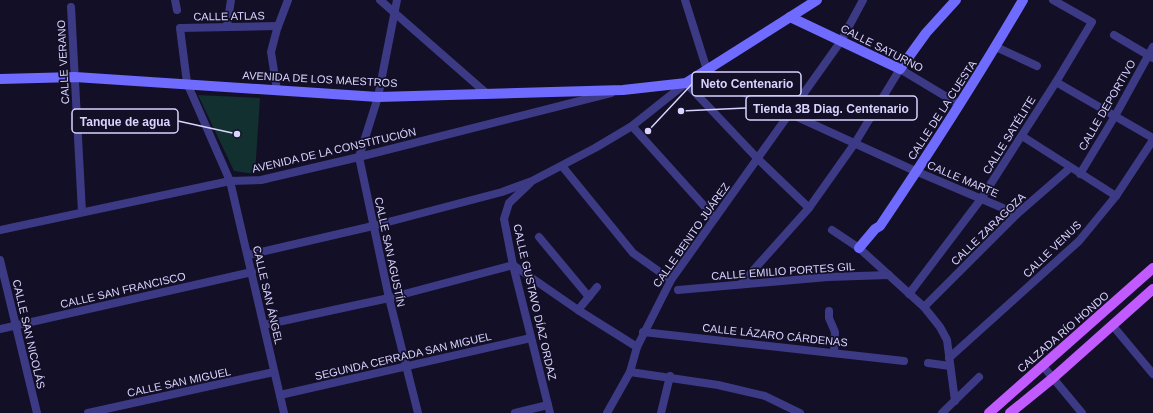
<svg xmlns="http://www.w3.org/2000/svg" width="1153" height="413" viewBox="0 0 1153 413" font-family="Helvetica,sans-serif">
<style>
.green{fill:#12302f}
.lines{fill:none;stroke-linecap:round;stroke-linejoin:round}
.street{stroke:#3d3a85;stroke-width:8}
.secondary{stroke:#6f6bff;stroke-width:10}
.primary{stroke:#c25bff;stroke-width:10}
.labels{text-anchor:middle;dominant-baseline:central;stroke-width:3.5;stroke-linejoin:round;paint-order:stroke}
.street-label{font-size:11px;fill:#d9d4ff;stroke:#130f26}
.leader{fill:none;stroke:#d9d4ff;stroke-width:1.5}
.callout-dot{fill:#d9d4ff;stroke:#130f26;stroke-width:1.5}
.callout{fill:#130f26;stroke:#d9d4ff;stroke-width:1.5}
.callout-label{font-size:12px;text-anchor:middle;font-weight:bold;fill:#d9d4ff}
</style>
<rect width="100%" height="100%" fill="#130f26"/>
<polygon class="green" points="198,95 260,98 255,174 234,171"/>
<g class="lines">
<g class="street">
<polyline points="175,0 177,10"/>
<polyline points="380,0 485,92"/>
<polyline points="397,0 378,97 359,157 389,298 418,413"/>
<polyline points="685,0 707,70 725,84 913,170 1017,214"/>
<polyline points="71,7 82,212"/>
<polyline points="227,26 231,0"/>
<polyline points="278,26 180,28 187,83 230,181 284,413"/>
<polyline points="1114,35 1153,58"/>
<polyline points="996,47 1037,66"/>
<polyline points="1056,82 1153,138"/>
<polyline points="277,90 271,52 277,29 288,0"/>
<polyline points="632,126 715,218"/>
<polyline points="1022,136 1116,196"/>
<polyline points="562,166 633,253 671,280"/>
<polyline points="1080,174 1115,116 1153,47"/>
<polyline points="530,183 509,203 504,219 513,265 550,413"/>
<polyline points="0,230 230,181 261,180 359,157 611,93"/>
<polyline points="832,230 859,248 924,307 940,327 947,340 955,401"/>
<polyline points="539,237 589,297"/>
<polyline points="248,255 373,226 502,192 532,181 595,148 632,126 686,83 758,159 809,208"/>
<polyline points="0,260 37,413"/>
<polyline points="741,284 809,208 855,143 900,69 960,105"/>
<polyline points="678,290 828,277 889,275"/>
<polyline points="909,294 981,199 1056,82 1092,22 1053,0"/>
<polyline points="924,307 1017,214 1070,168"/>
<polyline points="578,310 597,287"/>
<polyline points="829,311 829,318 835,332 834,353"/>
<polyline points="264,325 389,298 513,265 578,310 637,347"/>
<polyline points="1113,326 1153,374"/>
<polyline points="0,329 252,272"/>
<polyline points="643,332 904,361"/>
<polyline points="949,358 1079,241 1116,196 1153,140"/>
<polyline points="928,363 950,366"/>
<polyline points="1043,366 1082,413"/>
<polyline points="630,372 718,385 765,396 800,413"/>
<polyline points="280,395 531,338"/>
<polyline points="88,413 274,372"/>
<polyline points="515,413 548,405"/>
<polyline points="607,413 630,372 637,347 671,280 841,41 863,0"/>
<polyline points="661,413 670,376"/>
<polyline points="942,413 979,377"/>
</g>
<g class="secondary">
<polyline points="790,17 900,69 926,33 956,0"/>
<polyline points="0,79 75,77 378,97 623,90 686,83 817,0"/>
<path d="M 859,248 L 875,229 L 880,226 C 930,152 978,77 1023,0"/>
</g>
<g class="primary">
<polyline points="989,413 1153,268"/>
<polyline points="1010,413 1053,378 1153,289"/>
</g>
</g>
<g class="labels">
<g class="street-label">
<text transform="translate(229 16) rotate(-1)">CALLE ATLAS</text>
<text transform="translate(882 48) rotate(27)">CALLE SATURNO</text>
<text transform="translate(63 62) rotate(-93)">CALLE VERANO</text>
<text transform="translate(320 79) rotate(3)">AVENIDA DE LOS MAESTROS</text>
<text transform="translate(1107 105) rotate(-60)">CALLE DEPORTIVO</text>
<text transform="translate(942 110) rotate(-57)">CALLE DE LA CUESTA</text>
<text transform="translate(1009 135) rotate(-58)">CALLE SATÉLITE</text>
<text transform="translate(334 150) rotate(-13)">AVENIDA DE LA CONSTITUCIÓN</text>
<text transform="translate(963 179) rotate(23)">CALLE MARTE</text>
<text transform="translate(988 229) rotate(-44)">CALLE ZARAGOZA</text>
<text transform="translate(691 235) rotate(-55)">CALLE BENITO JUÁREZ</text>
<text transform="translate(1052 249) rotate(-44)">CALLE VENUS</text>
<text transform="translate(390 252) rotate(78)">CALLE SAN AGUSTÍN</text>
<text transform="translate(783 271) rotate(-4)">CALLE EMILIO PORTES GIL</text>
<text transform="translate(123 290) rotate(-13)">CALLE SAN FRANCISCO</text>
<text transform="translate(268 295) rotate(77)">CALLE SAN ÁNGEL</text>
<text transform="translate(535 302) rotate(77)">CALLE GUSTAVO DÍAZ ORDAZ</text>
<text transform="translate(1063 332) rotate(-41)">CALZADA RÍO HONDO</text>
<text transform="translate(29 334) rotate(77)">CALLE SAN NICOLÁS</text>
<text transform="translate(775 335) rotate(6)">CALLE LÁZARO CÁRDENAS</text>
<text transform="translate(403 356) rotate(-13)">SEGUNDA CERRADA SAN MIGUEL</text>
<text transform="translate(179 382) rotate(-12)">CALLE SAN MIGUEL</text>
</g>
</g>
<path class="leader" d="M648 131L692 84M681 111L746 108M237 134L178 121"/>
<g class="callout-dot">
<circle cx="648" cy="131" r="4"/>
<circle cx="681" cy="111" r="4"/>
<circle cx="237" cy="134" r="4"/>
</g>
<g class="callout">
<rect x="692" y="72" width="109" height="24" rx="4"/>
<rect x="746" y="96" width="171" height="24" rx="4"/>
<rect x="72" y="109" width="106" height="24" rx="4"/>
</g>
<g class="callout-label">
<text x="747" y="88">Neto Centenario</text>
<text x="831" y="113">Tienda 3B Diag. Centenario</text>
<text x="125" y="126">Tanque de agua</text>
</g>
</svg>
